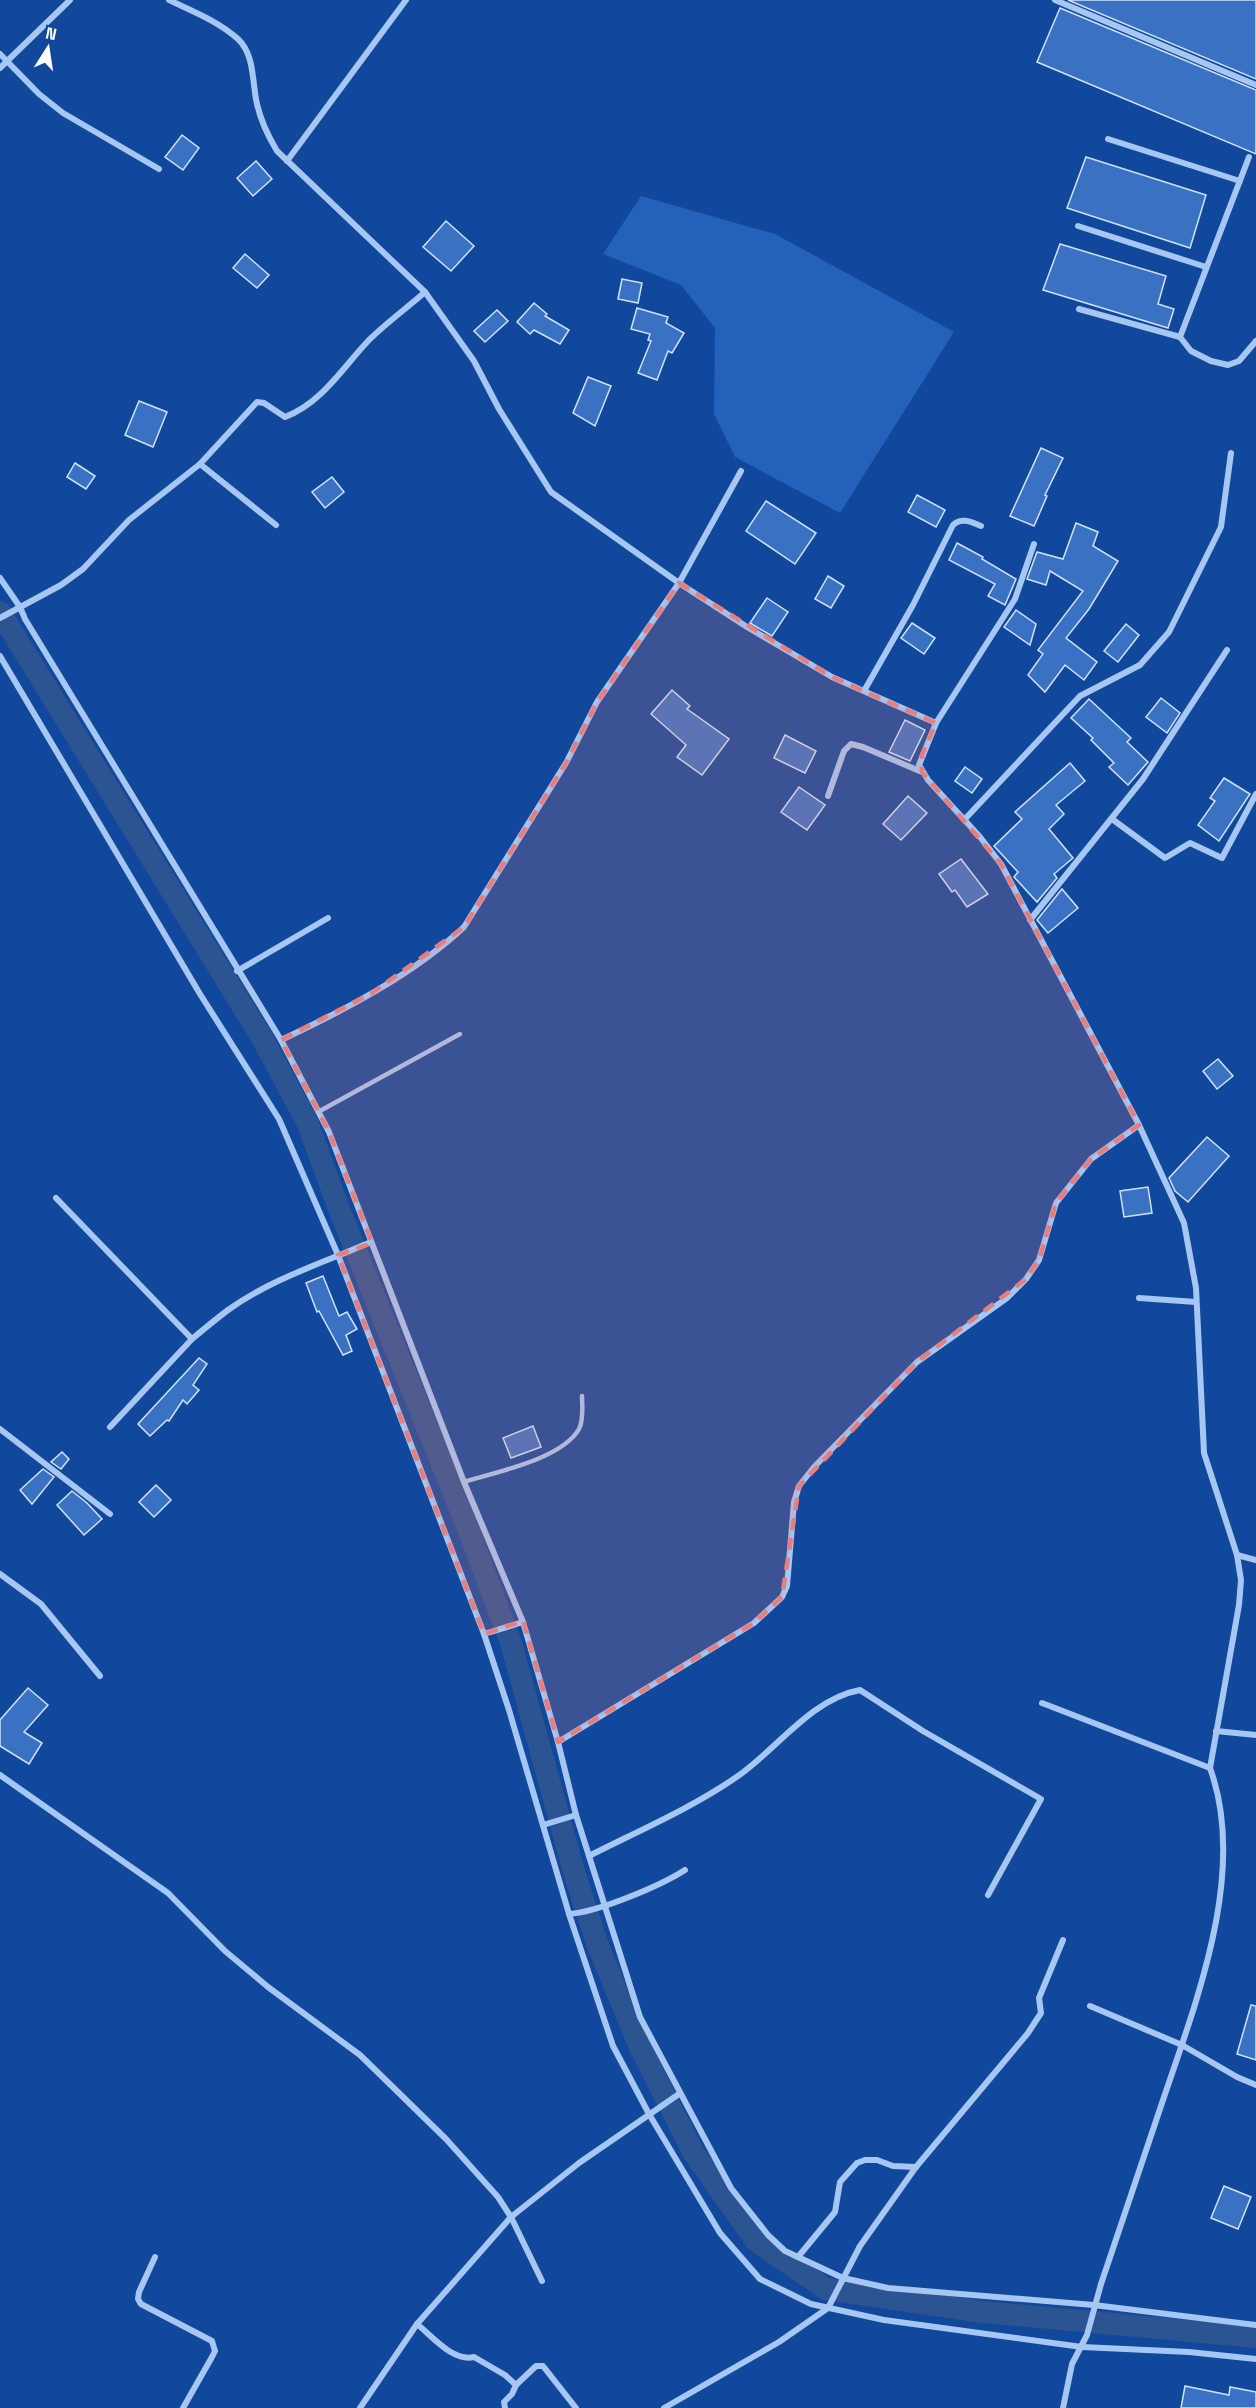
<svg xmlns="http://www.w3.org/2000/svg" width="1256" height="2408" viewBox="0 0 1256 2408" font-family="'Space Grotesk',sans-serif">
<style>
.green{fill:#2461ba}
.lines{fill:none;stroke-linecap:round;stroke-linejoin:round}
.canal{stroke:#2c5392;stroke-width:22}
.building{fill:#3a71c3;stroke:#cee2fe;stroke-width:1.5}
.lane{stroke:#a6c6f4;stroke-width:4.5}
.street{stroke:#a6c6f4;stroke-width:6}
.marked{fill:#e67e7e;fill-opacity:0.2;stroke:#e67e7e;stroke-width:4.5;stroke-dasharray:12 8;stroke-linejoin:round}
</style>
<rect width="100%" height="100%" fill="#11489c"/>
<polygon class="green" points="641,196 775,234 954,332 840,513 735,457 714,414 715,328 681,285 603,254"/>
<g class="lines">
<polyline class="canal" points="0,612 262,1038 308,1124 339,1209 467,1526 511,1643 574,1872 598,1946 640,2047 693,2152 756,2241 826,2289 983,2312 1256,2337"/>
</g>
<g class="building">
<polygon points="1068,0 1256,0 1256,79"/>
<polygon points="1060,8 1256,90 1256,154 1037,62"/>
<polygon points="182,135 199,148 183,170 165,157"/>
<polygon points="1086,157 1206,195 1190,248 1067,208"/>
<polygon points="256,161 272,179 253,196 237,178"/>
<polygon points="446,221 474,246 451,271 423,247"/>
<polygon points="1060,244 1166,276 1158,304 1174,309 1168,328 1043,290"/>
<polygon points="245,254 269,275 257,288 233,268"/>
<polygon points="622,279 642,283 638,303 618,299"/>
<polygon points="534,303 547,314 545,316 569,330 560,344 534,330 530,334 517,322"/>
<polygon points="637,308 668,317 666,323 684,333 672,353 668,351 657,380 638,373 651,341 648,340 650,334 631,329"/>
<polygon points="497,310 508,321 485,342 474,331"/>
<polygon points="588,377 611,386 595,426 573,413"/>
<polygon points="139,401 167,412 153,447 125,435"/>
<polygon points="1041,448 1063,458 1045,495 1047,496 1034,526 1010,516"/>
<polygon points="75,463 95,476 86,489 67,477"/>
<polygon points="332,477 344,492 325,508 312,492"/>
<polygon points="917,495 945,510 936,527 908,512"/>
<polygon points="766,501 816,533 795,564 746,531"/>
<polygon points="1076,523 1098,532 1093,546 1118,561 1089,609 1066,638 1097,662 1084,680 1065,665 1045,692 1028,675 1043,654 1038,650 1083,591 1050,571 1046,585 1027,579 1037,552 1063,559"/>
<polygon points="957,543 983,557 982,559 1016,579 1005,605 988,596 995,584 949,560"/>
<polygon points="828,576 844,586 831,608 815,599"/>
<polygon points="767,598 788,612 772,636 750,623"/>
<polygon points="1016,610 1036,624 1030,645 1004,627"/>
<polygon points="912,623 935,638 924,654 901,638"/>
<polygon points="1126,624 1139,635 1118,662 1104,651"/>
<polygon points="672,690 690,706 687,709 729,739 702,775 677,757 686,745 651,714"/>
<polygon points="1161,698 1180,713 1167,733 1146,717"/>
<polygon points="1089,699 1131,738 1127,742 1148,762 1128,785 1109,767 1114,763 1091,740 1093,738 1071,718"/>
<polygon points="905,720 925,730 910,761 889,752"/>
<polygon points="785,735 816,751 805,773 774,758"/>
<polygon points="1070,763 1085,781 1056,805 1064,814 1049,829 1073,858 1054,874 1057,878 1037,902 1014,877 1018,872 994,846 1022,819 1015,812"/>
<polygon points="965,767 982,779 972,793 955,781"/>
<polygon points="1224,778 1250,794 1219,841 1198,825 1215,801 1210,798"/>
<polygon points="799,787 825,805 807,830 781,812"/>
<polygon points="908,796 927,813 901,840 883,824"/>
<polygon points="961,859 988,894 967,907 955,890 952,892 939,874"/>
<polygon points="1062,889 1078,908 1048,933 1037,920"/>
<polygon points="1218,1059 1233,1076 1217,1089 1203,1071"/>
<polygon points="1207,1137 1229,1156 1188,1202 1175,1191 1169,1178"/>
<polygon points="1148,1187 1152,1213 1124,1217 1120,1191"/>
<polygon points="323,1276 339,1316 347,1312 357,1329 346,1335 352,1351 343,1355 319,1311 317,1312 306,1283"/>
<polygon points="199,1358 207,1364 193,1385 199,1390 187,1404 183,1400 169,1421 167,1420 150,1436 138,1424"/>
<polygon points="533,1426 541,1447 511,1458 503,1438"/>
<polygon points="62,1452 69,1459 61,1469 51,1462"/>
<polygon points="43,1469 54,1477 32,1504 20,1490"/>
<polygon points="156,1485 171,1500 154,1517 139,1502"/>
<polygon points="72,1491 87,1503 102,1519 84,1535 57,1505"/>
<polygon points="28,1688 48,1705 24,1732 42,1743 29,1764 0,1746 0,1720"/>
<polygon points="1251,2005 1256,2006 1256,2060 1237,2054"/>
<polygon points="1224,2186 1251,2197 1238,2229 1211,2218"/>
<polygon points="1185,2386 1229,2395 1230,2387 1256,2392 1256,2408 1181,2408"/>
</g>
<g class="lines">
<g class="lane">
<polyline points="318,1112 460,1034"/>
<path d="M 464,1482 C 496,1472 562,1459 579,1429 C 584,1420 582,1405 582,1396"/>
</g>
<g class="street">
<path d="M 169,0 C 192,11 218,21 238,39 C 255,55 252,83 257,104 C 261,122 268,136 277,151 L 425,292 L 474,361 L 499,409 L 551,492 L 679,583 L 747,627 L 832,677 L 936,723"/>
<polyline points="1055,0 1256,85"/>
<polyline points="0,54 39,94 63,113 159,169"/>
<polyline points="0,68 70,0"/>
<polyline points="1108,139 1240,181"/>
<polyline points="1249,157 1180,337 1191,351 1211,361 1228,365 1239,361 1256,341"/>
<polyline points="287,161 406,0"/>
<polyline points="1078,226 1206,267"/>
<polyline points="1079,309 1180,337"/>
<path d="M 200,464 L 257,402 L 264,403 L 285,417 C 322,403 343,367 369,340 C 386,323 407,308 425,292"/>
<path d="M 1034,544 L 1015,599 L 936,723 L 919,765 L 928,780 L 980,837 L 1001,864 L 1139,1125 L 1184,1223 L 1196,1288 L 1204,1453 L 1237,1555 L 1241,1580 L 1239,1605 L 1210,1768 C 1248,1872 1196,2002 1162,2103 C 1142,2163 1121,2223 1101,2284 L 1087,2335 L 1072,2364 L 1063,2408"/>
<polyline points="0,578 20,607 25,619 281,1040 329,1132 464,1482 523,1622 558,1742 576,1815 640,2017 731,2188 768,2235 785,2251 843,2278 888,2288 1094,2305 1256,2325"/>
<polyline points="0,618 61,585 83,569 129,520 200,464 276,525"/>
<polyline points="0,656 200,994 279,1119 338,1255 484,1634 509,1710 569,1914 613,2046 649,2114 720,2233 760,2279 811,2304 884,2320 1082,2347 1189,2352 1256,2359"/>
<path d="M 864,691 L 913,605 L 953,525 C 962,517 971,522 981,526"/>
<polyline points="828,796 844,751 851,744 863,747 922,772"/>
<polyline points="965,819 1080,696 1140,665 1169,632 1221,527 1231,453"/>
<polyline points="1112,819 1165,858 1190,843 1222,858 1256,794"/>
<polyline points="1030,920 1143,779 1227,650"/>
<polyline points="237,971 328,918"/>
<path d="M 281,1040 C 343,1011 414,974 464,927 L 566,763 L 597,702 L 679,583 L 741,471"/>
<path d="M 56,1198 L 192,1339 C 204,1329 216,1319 228,1310 C 271,1279 323,1263 371,1242"/>
<polyline points="1139,1298 1196,1302"/>
<polyline points="110,1427 192,1339"/>
<polyline points="0,1429 110,1514"/>
<polyline points="1237,1555 1256,1560"/>
<polyline points="0,1574 41,1604 100,1676"/>
<polyline points="484,1634 523,1622"/>
<polyline points="1042,1703 1210,1768"/>
<polyline points="1216,1731 1256,1735"/>
<polyline points="558,1742 754,1623 782,1597 787,1586 794,1502 799,1486 814,1467 917,1362 1007,1298 1026,1279 1039,1260 1056,1203 1091,1159 1139,1125"/>
<polyline points="0,1775 168,1893 225,1951 268,1987 360,2055 446,2139 498,2197 511,2217 542,2281"/>
<polyline points="543,1825 576,1815"/>
<path d="M 589,1856 C 638,1831 692,1808 738,1776 C 777,1749 811,1699 860,1690 L 923,1731 L 1041,1799 L 988,1895"/>
<path d="M 569,1914 C 598,1912 660,1886 685,1870"/>
<polyline points="1090,2006 1182,2045 1237,2077 1256,2085"/>
<polyline points="155,2257 139,2292 138,2299 141,2304 212,2341 215,2351 212,2357 183,2408"/>
<polyline points="798,2257 835,2212 840,2182 857,2163 865,2160 877,2160 893,2166 916,2167"/>
<path d="M 417,2324 C 433,2337 453,2362 474,2357 L 505,2375 L 516,2385 L 512,2394 L 504,2402 L 505,2408"/>
<polyline points="516,2385 536,2366 543,2366 576,2408"/>
<polyline points="360,2408 417,2324 511,2217 579,2163 679,2094"/>
<polyline points="664,2408 779,2342 828,2308 860,2246 916,2167 1028,2033 1041,2013 1039,1998 1063,1940"/>
</g>
</g>
<path class="marked" d="M 679,583 L 832,677 L 936,723 L 922,755 L 922,772 L 1001,864 L 1139,1125 L 1091,1159 L 1056,1203 L 1039,1260 L 1026,1279 L 917,1362 L 799,1486 L 782,1597 L 754,1623 L 558,1742 L 523,1621 L 484,1634 L 338,1255 L 372,1243 L 329,1132 L 281,1040 L 372,993 L 464,927 L 566,763 L 597,702 Z"/>
<g transform="translate(48 48) rotate(12)" stroke="#11489c" stroke-width="4.5" paint-order="stroke">
<path d="M0-4.5L10 22L0 15L-10 22Z" fill="#ffffff"/>
<text y="-9" font-size="16" font-weight="bold" text-anchor="middle" fill="#ffffff">N</text>
</g>
</svg>
